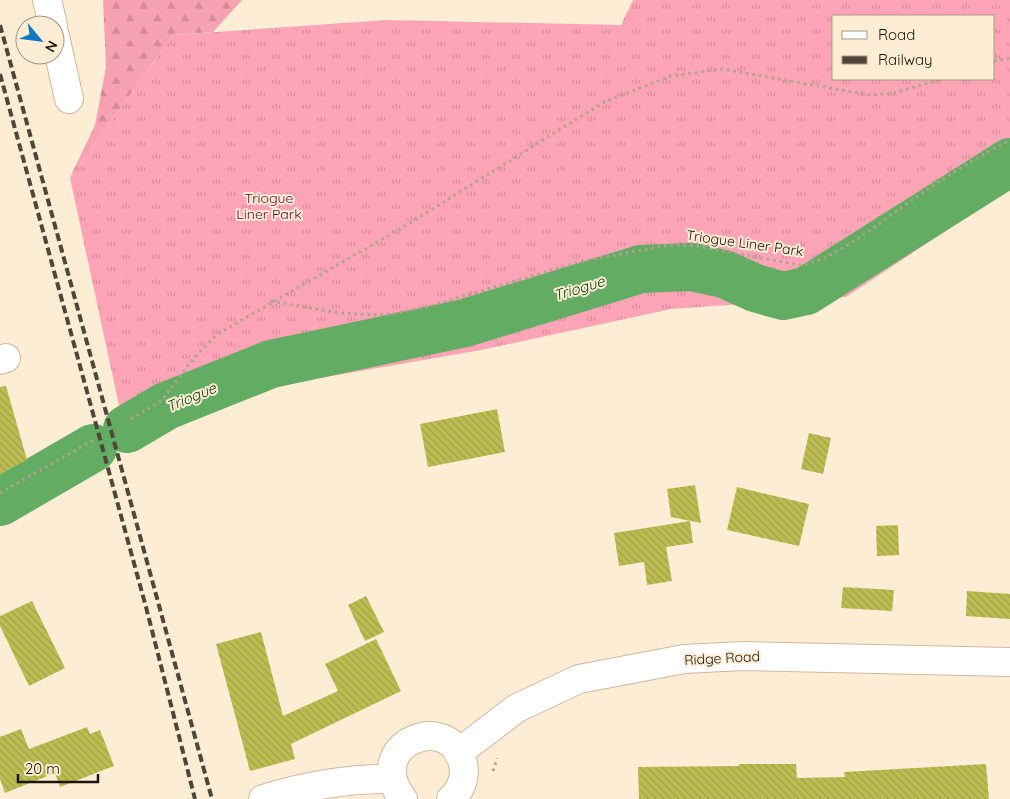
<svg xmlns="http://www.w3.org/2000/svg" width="1010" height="799" viewBox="0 0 1010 799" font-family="Quicksand,sans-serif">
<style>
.grass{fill:url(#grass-tufts);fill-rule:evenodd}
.forest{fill:url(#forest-firs)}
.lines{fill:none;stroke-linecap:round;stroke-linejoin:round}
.river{stroke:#62ad63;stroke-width:48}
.building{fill:url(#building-back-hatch)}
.minor-casing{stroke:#cdb89d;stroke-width:30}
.path{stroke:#b0a28f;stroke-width:3;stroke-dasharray:2.5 4;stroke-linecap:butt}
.minor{stroke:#fff;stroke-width:28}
.rail{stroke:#4f4538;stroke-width:4;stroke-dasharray:8 4;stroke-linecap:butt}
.labels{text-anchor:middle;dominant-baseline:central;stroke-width:4;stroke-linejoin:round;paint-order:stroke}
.park-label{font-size:14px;fill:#620028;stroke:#feedd5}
.street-label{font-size:14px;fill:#1d150b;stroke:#feedd5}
.water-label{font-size:15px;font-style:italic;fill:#08400e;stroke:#feedd5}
</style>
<defs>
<pattern id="grass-tufts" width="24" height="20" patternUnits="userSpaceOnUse" patternTransform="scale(1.25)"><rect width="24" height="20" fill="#fea4b7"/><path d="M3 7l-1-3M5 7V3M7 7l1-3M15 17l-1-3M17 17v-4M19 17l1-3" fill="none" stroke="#d98c9c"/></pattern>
<pattern id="forest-firs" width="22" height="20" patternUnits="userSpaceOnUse" patternTransform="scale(1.25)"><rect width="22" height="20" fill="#f7a2b3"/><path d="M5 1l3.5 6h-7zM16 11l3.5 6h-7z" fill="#d38b99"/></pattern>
<pattern id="building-back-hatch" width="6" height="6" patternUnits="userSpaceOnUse" patternTransform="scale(1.25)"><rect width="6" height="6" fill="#bbbd52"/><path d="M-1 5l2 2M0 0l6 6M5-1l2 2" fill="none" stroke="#a0a246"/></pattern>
</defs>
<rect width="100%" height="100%" fill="#feedd5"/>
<path class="grass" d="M 633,0 L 1010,0 L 1010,188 L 846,297 L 671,309 L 481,350 L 274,386 L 151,420 L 125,433 L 70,178 L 173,35 L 387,20 L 621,25 ZM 834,16 L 994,16 L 994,79 L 834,79 Z"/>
<polygon class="forest" points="103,0 242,0 213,32 173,35 70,178 95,125 106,67"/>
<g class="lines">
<g class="river">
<polyline points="127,429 166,406 271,364 465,323 641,269 692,267 724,274 755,288 783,296 806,291 1010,162"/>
<polyline points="0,502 93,448"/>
</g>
</g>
<g class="building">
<polygon points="6,386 27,460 0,474 0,387"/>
<polygon points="497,409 505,452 428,467 420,424"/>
<polygon points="809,433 831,438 823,474 801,469"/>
<polygon points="695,485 701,523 671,517 667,489"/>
<polygon points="737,487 809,504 799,546 727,530"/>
<polygon points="690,521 693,543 666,547 672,581 647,585 644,562 619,566 614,533"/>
<polygon points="898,525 899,555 877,556 876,526"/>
<polygon points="843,587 894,590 892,611 841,608"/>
<polygon points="967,591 1010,594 1010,619 966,616"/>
<polygon points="366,596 384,632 365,641 348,605"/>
<polygon points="32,601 65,668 29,686 0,626 0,616"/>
<polygon points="261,632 283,716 338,691 325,664 376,639 401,691 291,744 295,759 250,771 216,644"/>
<polygon points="87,727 90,734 100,730 114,766 60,787 55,773 5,793 0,779 0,737 21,729 29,749"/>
<polygon points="739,764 796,764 797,778 845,777 844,772 986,764 989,799 639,799 638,767 739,766"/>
</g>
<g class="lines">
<g class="minor-casing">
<g id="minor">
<polyline points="47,0 53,25"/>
<polyline points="55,36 69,99"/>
<polyline points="0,360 6,358"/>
<polyline points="458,753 517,708 579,679 684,659 743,656 1010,662"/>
<path d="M 263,799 C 305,786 348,778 392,779"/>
<path d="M 403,799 C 361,745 450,708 463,764 C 466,777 461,790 451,799"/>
</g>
</g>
<g class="path">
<polyline points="994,61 1010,58"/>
<path d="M 271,301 L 339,313 L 372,315 L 393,314 L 430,306 L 582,261 L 670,245 L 697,246 L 800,265 C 839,260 896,209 931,187 C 956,170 983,154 1010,140"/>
<polyline points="131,419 161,401 194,358 216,335 410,223 604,102 671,76 722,69 870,95 894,93 941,79"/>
<polyline points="0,493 95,439"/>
<polyline points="493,771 497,758"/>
</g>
<use href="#minor" class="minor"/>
<g class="rail">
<polyline points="0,25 212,799"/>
<polyline points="0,74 146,607 195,799"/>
</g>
</g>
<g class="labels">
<g class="park-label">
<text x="269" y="198">Triogue<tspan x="269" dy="16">Liner Park</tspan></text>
</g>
<g class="street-label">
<text transform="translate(745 243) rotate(8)">Triogue Liner Park</text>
<text transform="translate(722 658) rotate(-3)">Ridge Road</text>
</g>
<g class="water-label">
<text transform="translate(579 288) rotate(-17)">Triogue</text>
<text transform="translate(191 397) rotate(-23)">Triogue</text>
</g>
</g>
<rect x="832" y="15" width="162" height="65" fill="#feedd5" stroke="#a49784"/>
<rect x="842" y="31" width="25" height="8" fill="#ffffff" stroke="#a49784"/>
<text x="878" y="40" font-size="15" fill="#1d150b">Road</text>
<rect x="842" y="56" width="25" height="8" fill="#4f4538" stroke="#a49784"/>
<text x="878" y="65" font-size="15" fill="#1d150b">Railway</text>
<g transform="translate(40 40) rotate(119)"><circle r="24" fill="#feedd5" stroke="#a49784"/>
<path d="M0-4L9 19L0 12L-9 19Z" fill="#1178c3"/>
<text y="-8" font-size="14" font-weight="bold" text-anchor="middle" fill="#1d150b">N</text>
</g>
<path d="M18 774v8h80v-8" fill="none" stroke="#1d150b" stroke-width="2.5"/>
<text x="25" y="774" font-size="15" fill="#1d150b" stroke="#feedd5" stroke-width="4" paint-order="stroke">20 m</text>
</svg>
